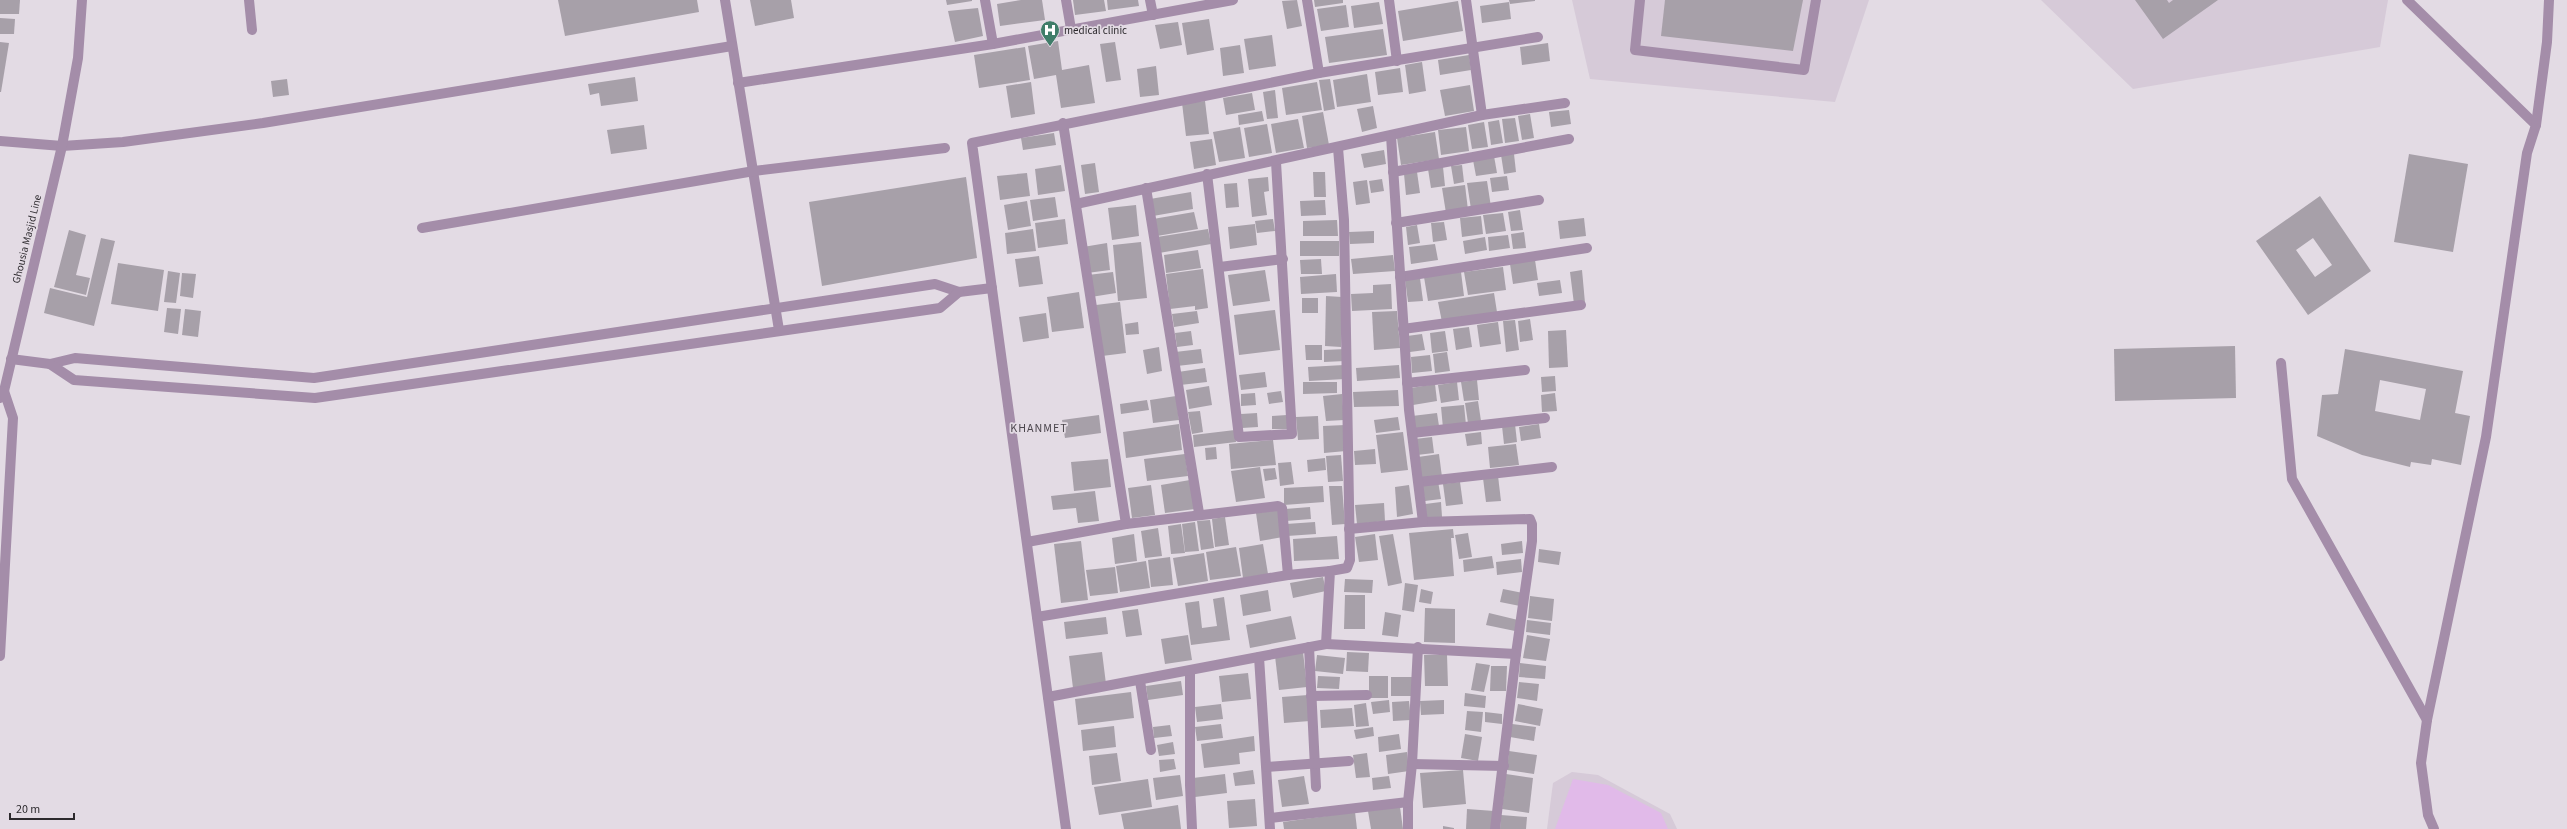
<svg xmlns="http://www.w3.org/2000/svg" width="2567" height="829" viewBox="0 0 2567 829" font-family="'Source Sans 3',sans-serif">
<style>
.built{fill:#d6cad8}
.green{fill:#e1bae9}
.building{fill:#a7a0a9;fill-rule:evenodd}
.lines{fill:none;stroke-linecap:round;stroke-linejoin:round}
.minor{stroke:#a48da9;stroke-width:10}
.labels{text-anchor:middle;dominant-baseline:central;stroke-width:3.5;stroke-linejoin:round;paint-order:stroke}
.poi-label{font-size:11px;fill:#2d2a2e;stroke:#e3dbe4;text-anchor:start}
.street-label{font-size:11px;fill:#2d2a2e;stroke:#e3dbe4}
.neighbourhood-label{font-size:12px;letter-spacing:1px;fill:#4d474e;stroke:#e3dbe4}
</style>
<rect width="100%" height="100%" fill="#e3dbe4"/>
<g class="built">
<polygon points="1572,0 1869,0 1835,102 1590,79"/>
<polygon points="2041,0 2388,0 2380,47 2133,89"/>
<polygon points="1572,772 1598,775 1670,814 1677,829 1547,829 1553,783"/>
</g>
<polygon class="green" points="1573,779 1608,785 1661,813 1668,829 1555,829"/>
<g class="building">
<polygon points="0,0 20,0 19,14 0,14"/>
<polygon points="558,0 697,0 699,12 565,36"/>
<polygon points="750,0 791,0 794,18 755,26"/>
<polygon points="946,0 972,0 972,1 947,5"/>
<polygon points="1021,0 1042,0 1045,20 1000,26 997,4"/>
<polygon points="1073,0 1104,0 1106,11 1075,15"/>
<polygon points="1107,0 1138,0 1139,6 1108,10"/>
<polygon points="1297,0 1302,26 1287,29 1282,1"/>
<polygon points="1314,0 1343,0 1343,3 1315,7"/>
<polygon points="1509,0 1535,0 1535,1 1510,4"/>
<polygon points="1665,0 1803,0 1793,51 1661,36"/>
<polygon points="2135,0 2167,0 2169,3 2173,0 2218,0 2163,39"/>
<polygon points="1458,1 1463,31 1403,41 1398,11"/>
<polygon points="1379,2 1383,24 1354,28 1351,6"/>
<polygon points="1509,2 1511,19 1482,23 1480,6"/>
<polygon points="1346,5 1349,27 1321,31 1317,9"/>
<polygon points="978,8 983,36 955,42 948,11"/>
<polygon points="0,18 15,19 14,34 0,34"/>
<polygon points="1209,19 1214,50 1187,55 1182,23"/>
<polygon points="1178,22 1182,45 1160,49 1155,25"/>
<polygon points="1383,29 1387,55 1329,63 1325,37"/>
<polygon points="1272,35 1276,66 1249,70 1244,39"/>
<polygon points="1058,41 1062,70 1089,65 1095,103 1061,108 1056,75 1034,79 1028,46"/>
<polygon points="0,42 9,43 1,92 0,92"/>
<polygon points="1115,42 1121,80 1106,82 1100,44"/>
<polygon points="1548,43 1550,61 1522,65 1520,47"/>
<polygon points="1240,45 1244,73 1223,76 1220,48"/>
<polygon points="1025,47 1030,80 979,88 974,55"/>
<polygon points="1469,55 1471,70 1440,75 1438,60"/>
<polygon points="1422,62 1426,91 1409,94 1405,65"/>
<polygon points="1156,66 1159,95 1140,97 1137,69"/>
<polygon points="1400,68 1403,92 1378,95 1375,72"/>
<polygon points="1367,74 1371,102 1337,107 1333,80"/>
<polygon points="635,77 638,101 601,106 599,93 590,95 588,84"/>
<polygon points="287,79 289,95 273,97 271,81"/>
<polygon points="1330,79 1335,109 1324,111 1319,80"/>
<polygon points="1031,82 1035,114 1011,118 1006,86"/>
<polygon points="1317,82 1322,110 1286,115 1282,88"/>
<polygon points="1470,85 1474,111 1445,116 1440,90"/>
<polygon points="1275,90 1278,118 1267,119 1263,92"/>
<polygon points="1252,93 1255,110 1226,115 1223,98"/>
<polygon points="1205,101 1209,134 1186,136 1182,103"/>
<polygon points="1373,106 1377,128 1362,132 1357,109"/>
<polygon points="1569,110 1571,124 1551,127 1549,112"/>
<polygon points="1262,111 1264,121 1239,125 1238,115"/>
<polygon points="1323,112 1329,145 1307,148 1302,116"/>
<polygon points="1530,114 1534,138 1522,140 1518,116"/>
<polygon points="1515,118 1519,141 1505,143 1502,119"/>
<polygon points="1298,119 1304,148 1276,153 1271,124"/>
<polygon points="1499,120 1503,143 1491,145 1488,122"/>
<polygon points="1484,122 1488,147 1472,149 1468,125"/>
<polygon points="1267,124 1272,153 1249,157 1244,128"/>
<polygon points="644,125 647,149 611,154 607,130"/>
<polygon points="1240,127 1245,158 1219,162 1213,132"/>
<polygon points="1466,127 1469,151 1441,155 1438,130"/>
<polygon points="1435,132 1439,159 1401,165 1397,138"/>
<polygon points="1054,133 1056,145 1023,150 1021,138"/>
<polygon points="1212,139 1216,165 1194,169 1190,142"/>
<polygon points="1384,150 1386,164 1364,168 1361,154"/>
<polygon points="1514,154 1516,172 1504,174 1501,155"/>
<polygon points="2409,154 2468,164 2453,252 2394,242"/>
<polygon points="1494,156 1497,173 1476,176 1473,160"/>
<polygon points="1095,163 1099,192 1085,194 1081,165"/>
<polygon points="1061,165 1065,191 1038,195 1035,169"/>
<polygon points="1462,165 1464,182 1454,184 1451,166"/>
<polygon points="1443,167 1445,186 1431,188 1428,169"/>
<polygon points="1313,172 1325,172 1326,197 1314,197"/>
<polygon points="1417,172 1420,193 1406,195 1404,174"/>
<polygon points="1027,173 1030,196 1000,200 997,176"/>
<polygon points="1507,176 1509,190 1492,192 1490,178"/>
<polygon points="966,177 977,258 822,286 809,202"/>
<polygon points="1268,177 1269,191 1264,192 1267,215 1252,217 1248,179"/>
<polygon points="1382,179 1384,191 1371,193 1369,181"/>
<polygon points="1367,180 1370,203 1356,205 1353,182"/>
<polygon points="1487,181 1491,207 1471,209 1467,183"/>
<polygon points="1237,183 1239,207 1226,208 1224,184"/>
<polygon points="1465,185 1468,210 1446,213 1442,188"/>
<polygon points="1191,192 1193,209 1153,216 1150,199"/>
<path d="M 2320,196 L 2371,271 L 2308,315 L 2256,241 ZM 2313,238 L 2332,265 L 2315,277 L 2296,250 Z"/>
<polygon points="1055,197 1058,217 1033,221 1030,200"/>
<polygon points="1325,200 1326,215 1301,216 1300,201"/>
<polygon points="1027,201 1031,226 1008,230 1004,205"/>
<polygon points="1136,205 1139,236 1112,240 1108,208"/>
<polygon points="1520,210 1523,230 1511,231 1508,212"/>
<polygon points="1194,212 1198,229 1157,236 1153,219"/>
<polygon points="1503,213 1506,231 1486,234 1483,215"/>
<polygon points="1481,216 1483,234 1462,237 1460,218"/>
<polygon points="1584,218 1586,236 1560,239 1558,221"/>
<polygon points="1065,219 1068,244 1038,248 1035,223"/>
<polygon points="1273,219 1275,231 1257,233 1255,221"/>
<polygon points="1337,220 1338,236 1303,236 1303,221"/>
<polygon points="1444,222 1447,240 1433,242 1431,223"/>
<polygon points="1255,224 1257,245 1230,249 1228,227"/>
<polygon points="1417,225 1420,243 1408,245 1406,227"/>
<polygon points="1033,229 1036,251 1007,254 1005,233"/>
<polygon points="1208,229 1211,244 1159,253 1157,237"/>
<polygon points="69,230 86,235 76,275 90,278 86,295 54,287"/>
<polygon points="1374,231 1374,243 1350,244 1349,232"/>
<polygon points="1524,232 1526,248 1513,249 1511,234"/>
<polygon points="1508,235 1510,248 1489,251 1488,237"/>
<polygon points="1485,237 1487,250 1465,254 1463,241"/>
<polygon points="101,238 115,241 94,326 44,313 50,288 87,297"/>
<rect x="1300" y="241" width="39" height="15"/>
<polygon points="1141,242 1147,298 1118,301 1113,245"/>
<polygon points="1107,243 1110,270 1087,273 1083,247"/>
<polygon points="1435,244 1438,260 1411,264 1409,247"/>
<polygon points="1198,250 1201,268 1166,273 1164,255"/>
<polygon points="1393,255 1395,271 1353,274 1351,259"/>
<polygon points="1039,256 1043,284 1019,287 1015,259"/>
<polygon points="1321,259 1322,274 1301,274 1300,260"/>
<polygon points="1535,260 1538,280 1513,284 1510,264"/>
<polygon points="118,263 164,270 158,311 111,304"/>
<polygon points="1503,267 1506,290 1468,295 1464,272"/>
<polygon points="1203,269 1208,308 1195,310 1195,306 1170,309 1166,274"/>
<polygon points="1265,270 1270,301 1233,306 1228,275"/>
<polygon points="1582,270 1585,303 1574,304 1570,272"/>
<polygon points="168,271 180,273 176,303 164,302"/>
<polygon points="1113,272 1116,293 1091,297 1088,275"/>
<polygon points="1461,272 1464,296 1428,301 1424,277"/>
<polygon points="182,273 196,274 193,298 180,296"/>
<polygon points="1336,274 1337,292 1301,294 1300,277"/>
<polygon points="1420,278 1423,301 1408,302 1405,279"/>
<polygon points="1560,280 1562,293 1539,296 1537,283"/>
<polygon points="1391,284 1392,309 1352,311 1351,294 1373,293 1373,285"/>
<polygon points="1079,292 1084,328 1052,332 1047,297"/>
<polygon points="1494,293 1497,312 1442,322 1438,302"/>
<polygon points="1326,296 1342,297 1341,347 1325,346"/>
<rect x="1302" y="298" width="16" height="15"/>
<polygon points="1120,302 1126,353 1102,356 1096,305"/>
<polygon points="167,308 181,309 178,334 164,332"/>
<polygon points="185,309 201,311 198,337 182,335"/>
<polygon points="1275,310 1280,350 1239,355 1234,315"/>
<polygon points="1197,311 1199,323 1174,327 1172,314"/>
<polygon points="1397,311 1400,348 1374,350 1372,312"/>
<polygon points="1046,313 1049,338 1023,342 1019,317"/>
<polygon points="1530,319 1533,340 1520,342 1518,321"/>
<polygon points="1515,320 1519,350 1506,352 1503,321"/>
<polygon points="1138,322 1139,334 1126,335 1125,324"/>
<polygon points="1498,322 1501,344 1480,347 1477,325"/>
<polygon points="1469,327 1472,347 1456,350 1453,329"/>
<polygon points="1566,330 1568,367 1549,368 1548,331"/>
<polygon points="1191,331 1193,345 1177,347 1175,333"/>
<polygon points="1445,331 1448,351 1432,353 1430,333"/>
<polygon points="1422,334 1425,350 1410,352 1407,336"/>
<polygon points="1305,345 1322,345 1322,360 1306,360"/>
<polygon points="2235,346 2236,398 2115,401 2114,349"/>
<polygon points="1159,347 1162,371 1147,374 1143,350"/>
<polygon points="1201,349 1203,363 1177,366 1175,352"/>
<polygon points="1345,349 1345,361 1324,362 1324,350"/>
<path d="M 2345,349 L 2463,371 L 2455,413 L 2470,416 L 2461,465 L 2432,459 L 2431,465 L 2411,462 L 2410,467 L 2362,455 L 2317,436 L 2322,395 L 2338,394 ZM 2380,380 L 2426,389 L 2420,420 L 2375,411 Z"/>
<polygon points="1447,352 1450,371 1435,373 1433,354"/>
<polygon points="1430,355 1432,371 1412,373 1411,357"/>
<polygon points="1344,365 1345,379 1309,381 1308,367"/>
<polygon points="1399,365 1400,378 1357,381 1356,368"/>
<polygon points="1205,368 1207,382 1180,385 1178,372"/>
<polygon points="1265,372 1267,387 1241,390 1239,375"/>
<polygon points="1555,376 1556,391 1542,392 1541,377"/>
<polygon points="1477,380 1479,400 1464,401 1461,382"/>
<polygon points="1303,382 1337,382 1337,393 1303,394"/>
<polygon points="1457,382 1459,400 1441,403 1438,385"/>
<polygon points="1435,384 1437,401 1413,405 1411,388"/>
<polygon points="1209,386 1212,405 1189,409 1186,390"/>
<polygon points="1398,390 1399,406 1354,407 1353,392"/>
<polygon points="1281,391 1283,402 1269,404 1267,393"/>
<polygon points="1255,393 1256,405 1241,406 1241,394"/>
<polygon points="1555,393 1557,411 1542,412 1541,395"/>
<polygon points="1342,394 1344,420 1326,421 1323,396"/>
<polygon points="1176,396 1179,420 1153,423 1150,400"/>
<polygon points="1147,400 1149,410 1121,414 1120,404"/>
<polygon points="1478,401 1481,421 1468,423 1465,403"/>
<polygon points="1464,405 1466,425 1443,428 1441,407"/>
<polygon points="1200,411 1203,432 1192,434 1188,412"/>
<polygon points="1257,413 1258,427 1242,428 1241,414"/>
<polygon points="1437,413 1439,426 1414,429 1412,416"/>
<polygon points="1099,415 1101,433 1065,438 1062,420"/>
<polygon points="1287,415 1287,429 1272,429 1272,416"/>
<polygon points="1318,416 1319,439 1298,440 1296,417"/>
<polygon points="1398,417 1400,430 1376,433 1374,420"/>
<polygon points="1179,424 1182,450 1126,458 1123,432"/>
<polygon points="1515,424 1517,442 1504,444 1502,426"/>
<polygon points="1539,424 1541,438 1521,441 1519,427"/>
<polygon points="1345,425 1346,451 1324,453 1323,426"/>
<polygon points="1235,430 1236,442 1194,447 1193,435"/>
<polygon points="1403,432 1408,470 1381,473 1376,435"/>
<polygon points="1481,432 1482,444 1467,446 1465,434"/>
<polygon points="1432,437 1434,453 1417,455 1415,439"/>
<polygon points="1273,440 1276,465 1231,469 1229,444"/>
<polygon points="1516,444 1519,465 1490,468 1488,447"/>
<polygon points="1216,447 1217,459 1206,460 1205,448"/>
<polygon points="1375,449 1376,464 1355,465 1354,451"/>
<polygon points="1185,454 1188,476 1147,481 1144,459"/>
<polygon points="1439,454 1442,477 1421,480 1418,457"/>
<polygon points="1341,455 1343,481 1328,482 1326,456"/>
<polygon points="1325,458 1326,470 1308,472 1307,460"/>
<polygon points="1108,459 1111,487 1074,491 1071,462"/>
<polygon points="1291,462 1294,484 1280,486 1278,463"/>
<polygon points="1260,467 1265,498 1236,502 1231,471"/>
<polygon points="1275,468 1277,479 1265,481 1263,469"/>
<polygon points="1498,476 1501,501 1486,502 1483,478"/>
<polygon points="1190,480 1195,509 1165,513 1161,485"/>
<polygon points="1438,481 1441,499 1425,501 1422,483"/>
<polygon points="1460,482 1463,504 1446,506 1443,484"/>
<polygon points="1151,485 1155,515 1132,518 1128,488"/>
<polygon points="1409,485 1413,514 1397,517 1395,487"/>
<polygon points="1323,486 1324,502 1284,505 1284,488"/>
<polygon points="1329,486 1342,486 1345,524 1332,525"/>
<polygon points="1095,491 1099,521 1078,523 1076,508 1053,510 1051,496"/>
<polygon points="1441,502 1442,517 1427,519 1425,504"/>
<polygon points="1384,503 1385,521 1357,524 1355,505"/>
<polygon points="1310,507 1311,519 1286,521 1285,509"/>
<polygon points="1279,510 1283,537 1260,541 1256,513"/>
<polygon points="1225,517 1229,545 1215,547 1212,519"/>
<polygon points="1210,520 1214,548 1201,550 1197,521"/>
<polygon points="1195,522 1199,551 1185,552 1182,524"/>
<polygon points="1315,522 1316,534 1287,536 1286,524"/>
<polygon points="1181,524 1185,553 1171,554 1168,526"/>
<polygon points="1158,528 1162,556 1145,558 1141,531"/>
<polygon points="1453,529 1454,538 1451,538 1454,576 1414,580 1409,533"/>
<polygon points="1468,533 1472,557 1459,559 1455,535"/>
<polygon points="1134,534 1137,561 1115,564 1112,538"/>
<polygon points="1375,534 1378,560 1359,562 1355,537"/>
<polygon points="1393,534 1402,583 1388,586 1379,536"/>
<polygon points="1337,536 1339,559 1294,561 1293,539"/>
<polygon points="1081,541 1088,600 1061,603 1054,544"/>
<polygon points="1522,541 1523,553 1502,555 1501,544"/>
<polygon points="1263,544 1268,574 1243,578 1239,548"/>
<polygon points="1236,547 1241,576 1210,580 1206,552"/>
<polygon points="1539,549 1561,552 1559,565 1538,562"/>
<polygon points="1204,553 1208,581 1178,586 1173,558"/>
<polygon points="1492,556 1494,568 1464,572 1463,560"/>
<polygon points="1170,557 1173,585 1151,587 1148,560"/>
<polygon points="1521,559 1522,572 1497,575 1496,562"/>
<polygon points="1146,561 1150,588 1120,592 1116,566"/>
<polygon points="1115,567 1118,593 1090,596 1086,570"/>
<polygon points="1323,577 1326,591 1293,598 1290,583"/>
<polygon points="1345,579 1373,580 1372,593 1344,592"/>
<polygon points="1405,583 1418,585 1414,612 1402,610"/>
<polygon points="1421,589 1433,592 1431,604 1419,602"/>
<polygon points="1503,589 1523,593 1520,606 1500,602"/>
<polygon points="1268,590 1271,611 1243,616 1240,595"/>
<polygon points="1345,595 1365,595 1365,629 1344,629"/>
<polygon points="1530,596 1554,599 1552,621 1528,618"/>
<polygon points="1224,597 1230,640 1191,645 1185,603 1199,601 1202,628 1217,626 1213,599"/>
<polygon points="1425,608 1455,609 1455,643 1424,642"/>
<polygon points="1138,609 1142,635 1126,637 1122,611"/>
<polygon points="1385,612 1401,615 1398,637 1382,635"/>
<polygon points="1489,613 1518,620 1515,631 1486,625"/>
<polygon points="1291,616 1296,639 1250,648 1246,625"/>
<polygon points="1106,617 1108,634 1066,639 1064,622"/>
<polygon points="1527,620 1551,623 1550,635 1526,632"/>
<polygon points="1188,635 1192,660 1165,664 1161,639"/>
<polygon points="1527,635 1550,639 1546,661 1523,658"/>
<polygon points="1102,652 1106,684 1073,688 1069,656"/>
<polygon points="1303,652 1307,687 1279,690 1275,656"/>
<polygon points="1347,652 1369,653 1368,672 1346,671"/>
<polygon points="1317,655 1345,658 1343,674 1315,671"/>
<polygon points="1424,655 1447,655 1448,686 1425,686"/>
<polygon points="1476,663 1490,665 1484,692 1471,690"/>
<polygon points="1520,663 1546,666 1545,679 1519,677"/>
<polygon points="1491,666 1507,666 1506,691 1490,691"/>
<polygon points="1248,673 1251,699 1222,702 1219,676"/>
<polygon points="1318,676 1340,677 1339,689 1317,688"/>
<rect x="1369" y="676" width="19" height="22"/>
<rect x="1391" y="677" width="23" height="19"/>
<polygon points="1181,681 1183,695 1148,700 1146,686"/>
<polygon points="1519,682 1539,684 1537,701 1517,698"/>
<polygon points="1131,692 1134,718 1078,725 1075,699"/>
<polygon points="1465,693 1486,696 1485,708 1464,706"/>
<polygon points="1308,695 1310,721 1284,723 1282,697"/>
<polygon points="1389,700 1390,712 1373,714 1371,702"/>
<polygon points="1444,700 1444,714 1421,715 1420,701"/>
<polygon points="1409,701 1411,720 1393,721 1392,702"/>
<polygon points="1366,703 1369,726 1356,727 1354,705"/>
<polygon points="1221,704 1223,719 1197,722 1195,707"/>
<polygon points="1518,704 1543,709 1540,726 1515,721"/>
<polygon points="1352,708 1354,726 1321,728 1320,710"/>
<polygon points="1467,711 1483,712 1481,732 1465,730"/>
<polygon points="1485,712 1502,714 1502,724 1485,722"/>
<polygon points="1221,724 1223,738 1197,741 1195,727"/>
<polygon points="1512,724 1536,727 1534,741 1510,737"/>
<polygon points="1170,725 1172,736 1154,738 1153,727"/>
<polygon points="1114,726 1116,747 1083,751 1081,730"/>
<polygon points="1373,727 1374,736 1356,739 1354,730"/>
<polygon points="1399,734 1401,749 1379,752 1378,737"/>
<polygon points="1465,734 1482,737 1478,761 1461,758"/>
<polygon points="1254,736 1255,751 1239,753 1240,764 1204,768 1201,744"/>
<polygon points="1173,742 1175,754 1159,756 1157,745"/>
<polygon points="1509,751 1537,755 1534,774 1507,770"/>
<polygon points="1407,752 1409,771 1388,774 1386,755"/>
<polygon points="1117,753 1121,781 1092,785 1089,756"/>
<polygon points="1367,753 1370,777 1356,778 1353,755"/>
<polygon points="1174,759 1176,769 1160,772 1159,760"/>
<polygon points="1253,770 1255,784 1235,786 1233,773"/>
<polygon points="1463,770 1466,804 1423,808 1420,773"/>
<polygon points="1225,774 1227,793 1195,797 1193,778"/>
<polygon points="1506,774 1533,778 1529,813 1502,809"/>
<polygon points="1180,775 1183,796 1156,800 1153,778"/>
<polygon points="1304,776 1309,804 1282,807 1278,780"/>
<polygon points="1389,776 1391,788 1373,790 1372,778"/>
<polygon points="1148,779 1152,807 1099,815 1094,787"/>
<polygon points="1255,799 1257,826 1229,828 1227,801"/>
<polygon points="1178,805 1181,829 1124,829 1121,814"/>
<polygon points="1400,807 1403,829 1371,829 1368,811"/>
<polygon points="1467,809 1494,811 1494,829 1466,829"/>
<polygon points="1355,812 1357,829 1284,829 1283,822"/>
<polygon points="1501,815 1527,817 1526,829 1500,829"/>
<polygon points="1443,826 1454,828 1454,829 1443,829"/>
</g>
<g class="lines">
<g class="minor">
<polyline points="249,0 252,30"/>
<polyline points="725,0 779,330"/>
<polyline points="985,0 993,44"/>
<polyline points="1066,0 1071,29"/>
<polyline points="1150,0 1153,15"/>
<polyline points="1307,0 1319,73"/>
<polyline points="1389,0 1397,61"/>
<polyline points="1466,0 1482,115"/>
<polyline points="1640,0 1635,50 1804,70 1816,0"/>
<polyline points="2407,0 2536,125 2527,153 2486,437 2427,720 2421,763 2428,815 2434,829"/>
<polyline points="738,83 993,44 1233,0"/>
<polyline points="1063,123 1126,524"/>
<polyline points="2536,125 2547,42 2549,0"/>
<polyline points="0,141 62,146 123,142 263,123 732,46"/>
<polyline points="1393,172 1569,139"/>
<polyline points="1207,174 1239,437 1292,434 1276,162"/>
<polyline points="1146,188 1199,513"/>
<polyline points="1076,204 1482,115 1565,103"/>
<polyline points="1396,223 1539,200"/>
<polyline points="422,228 754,171 945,148"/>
<polyline points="1220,267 1283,259"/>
<polyline points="1400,277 1587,248"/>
<polyline points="1403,329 1581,305"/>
<polyline points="11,359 50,364 75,358 314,378 935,284 959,292 992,288"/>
<polyline points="2281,363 2292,479 2427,720"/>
<polyline points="50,364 74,380 315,398 940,308 959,292"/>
<polyline points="1407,383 1525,370"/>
<polyline points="0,398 4,391 62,146 78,58 82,0"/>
<polyline points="1412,433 1545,418"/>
<polyline points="1419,482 1552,467"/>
<polyline points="1423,522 1530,519 1532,524 1532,541 1516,654"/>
<polyline points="1349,529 1423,522 1409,410 1391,136"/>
<polyline points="1027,542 1126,524 1278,506 1282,508 1288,575"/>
<polyline points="1037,617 1288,575 1330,571"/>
<polyline points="1326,644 1516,654 1495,829"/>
<polyline points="1309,647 1316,787"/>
<polyline points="0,656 13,418 4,391"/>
<polyline points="1259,657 1270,829"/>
<polyline points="1190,671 1190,785 1192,829"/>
<polyline points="1140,681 1151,750"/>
<polyline points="1311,696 1367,695"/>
<polyline points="1048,697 1326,644 1330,571 1347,568 1350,560 1344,220 1338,148"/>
<polyline points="1412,764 1504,766"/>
<polyline points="1267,767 1349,761"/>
<polyline points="1408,802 1408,829"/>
<polyline points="1270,818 1408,802 1412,764 1418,647"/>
<polyline points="1066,829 972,143 1319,73 1538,37"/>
</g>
</g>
<defs>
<g id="hospital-pin" transform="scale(1)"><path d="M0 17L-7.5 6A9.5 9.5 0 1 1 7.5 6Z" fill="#3f7d69" stroke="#e3dbe4"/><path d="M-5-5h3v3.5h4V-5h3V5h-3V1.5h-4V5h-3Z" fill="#fff"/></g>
</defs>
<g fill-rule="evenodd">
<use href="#hospital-pin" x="1050" y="30"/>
</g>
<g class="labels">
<g class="poi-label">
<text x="1064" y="30">medical clinic</text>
</g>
<g class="street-label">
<text transform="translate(27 239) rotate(-76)">Ghousia Masjid Line</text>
</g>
<g class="neighbourhood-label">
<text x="1039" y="428">KHANMET</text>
</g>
</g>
<path d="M10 813v6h64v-6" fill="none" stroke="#2d2a2e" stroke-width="2"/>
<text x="16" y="813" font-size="12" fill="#2d2a2e" stroke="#e3dbe4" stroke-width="3" paint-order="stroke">20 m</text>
</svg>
